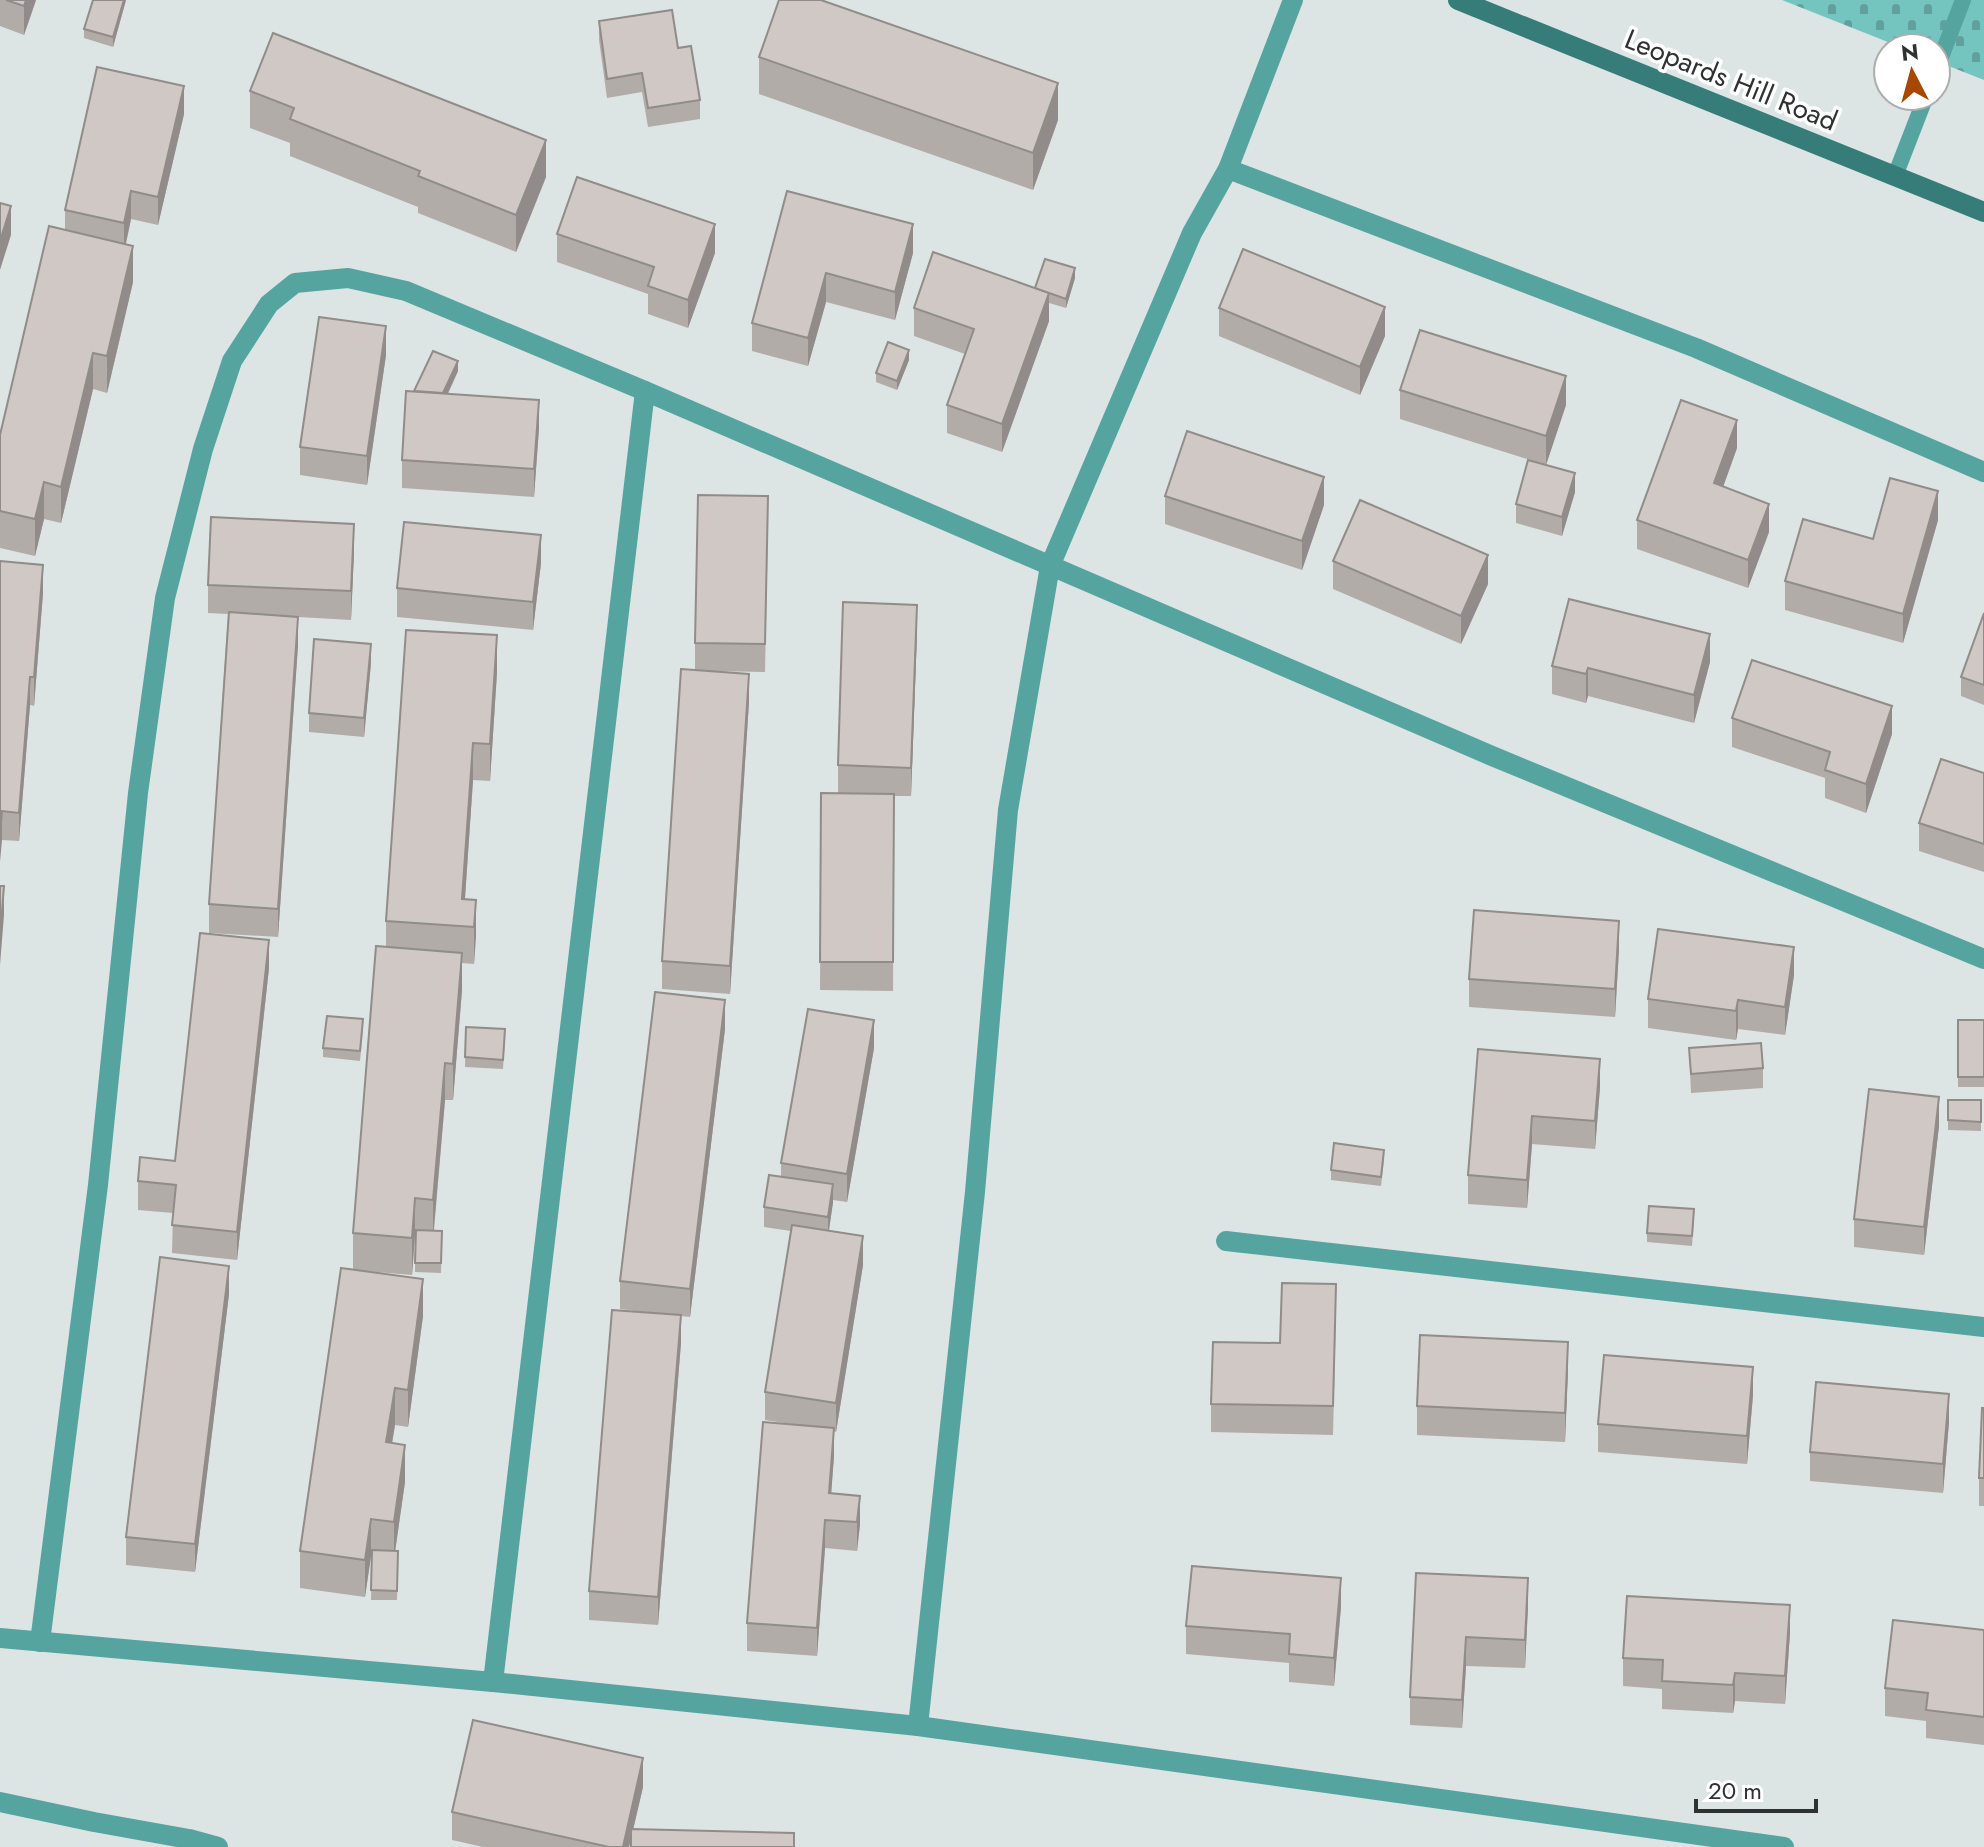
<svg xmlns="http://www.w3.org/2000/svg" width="1984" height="1847" viewBox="0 0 1984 1847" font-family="Jost,sans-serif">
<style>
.cemetery{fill:url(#cemetery-stones)}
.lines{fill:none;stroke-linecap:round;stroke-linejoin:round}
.service{stroke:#55a4a0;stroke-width:16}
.minor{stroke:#55a4a0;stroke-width:20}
.secondary{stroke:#367d79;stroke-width:20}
.wall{fill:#b2aca9}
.shaded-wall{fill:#918c89}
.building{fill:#cfc8c4;stroke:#918c89;stroke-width:2}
.labels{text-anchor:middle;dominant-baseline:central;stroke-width:7;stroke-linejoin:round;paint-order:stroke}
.street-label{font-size:28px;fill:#2f3232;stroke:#fff}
</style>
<defs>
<pattern id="cemetery-stones" width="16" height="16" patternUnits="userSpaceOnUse" patternTransform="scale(2)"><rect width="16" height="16" fill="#74c5c0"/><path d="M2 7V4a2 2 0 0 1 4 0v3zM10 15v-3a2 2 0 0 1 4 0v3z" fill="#60a19d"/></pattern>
</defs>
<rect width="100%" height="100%" fill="#dce5e4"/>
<polygon class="cemetery" points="1782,0 1984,0 1984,80 1936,61 1936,48 1903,48"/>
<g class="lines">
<g class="service">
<polyline points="1936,70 1963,0"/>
<polyline points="1895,176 1926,96"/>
</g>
<g class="minor">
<polyline points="1228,169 1696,348 1984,472"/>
<polyline points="1226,1241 1984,1327"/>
<polyline points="0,1638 493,1682 918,1726 1784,1847"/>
<polyline points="40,1642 98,1185 138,793 165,598 203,449 232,361 269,304 295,283 348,278 406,291 645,391 1492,756 1984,959"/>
<polyline points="493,1682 645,391"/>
<polyline points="918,1726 975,1192 1008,810 1050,566 1192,233 1228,169 1293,0"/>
<polyline points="0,1802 94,1822 189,1839 218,1847"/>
</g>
<polyline class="secondary" points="1458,0 1984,212"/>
</g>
<g class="wall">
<polygon points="0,0 36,0 24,35 0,26"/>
<polygon points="93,0 126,0 113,47 84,38 84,29"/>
<polygon points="599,21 678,48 700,100 700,119 648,127 642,92 607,98 599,40"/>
<polygon points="759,57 1058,120 1033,190 759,94"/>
<polygon points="250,91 546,177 516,252 418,213 418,207 290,156 290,143 250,128"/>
<polygon points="184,114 158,225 131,219 126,244 133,282 107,393 93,389 61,523 44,519 35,556 0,548 0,435 65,230 65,210"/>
<polygon points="787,191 913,253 895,320 826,302 808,366 752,351 752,323"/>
<polygon points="557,234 715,253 688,328 648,314 648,294 557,262"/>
<polygon points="1075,278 1066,308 1049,303 1049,321 1002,452 947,433 947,405 965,354 914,336 914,308 1035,288"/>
<polygon points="1219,308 1385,336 1360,395 1219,336"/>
<polygon points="386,355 367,485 300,475 300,447"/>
<polygon points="909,360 897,390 876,382 876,373"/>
<polygon points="458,371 448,394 539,428 534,497 402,488 402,460 414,391"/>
<polygon points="1400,390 1566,405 1546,465 1400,419"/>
<polygon points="1737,448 1723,487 1769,532 1748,588 1637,549 1637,520"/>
<polygon points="1575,492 1562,536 1516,523 1516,504"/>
<polygon points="1165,496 1324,505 1302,570 1165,524"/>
<polygon points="1938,520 1903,643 1785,610 1785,581 1873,539"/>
<polygon points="768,525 765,672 712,671 749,702 730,994 662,989 662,961 695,670 695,643"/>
<polygon points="354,552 351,620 298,617 298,645 278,937 209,933 209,904 228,614 208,613 208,585"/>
<polygon points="0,561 43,593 34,706 30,705 19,841 2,840"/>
<polygon points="1333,561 1488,584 1461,644 1333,589"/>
<polygon points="541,563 533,630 397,617 397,588"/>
<polygon points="1984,613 1984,705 1961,696 1961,677"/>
<polygon points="917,633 911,796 894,796 893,991 820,990 821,793 838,793 838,765"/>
<polygon points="1710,662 1694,723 1588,696 1586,703 1552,694 1552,666"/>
<polygon points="371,663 364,737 309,732 309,713"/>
<polygon points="497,672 490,781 473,780 465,899 476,900 474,964 462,963 462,990 453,1100 445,1100 434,1231 442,1231 441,1273 415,1272 415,1235 412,1275 353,1270 423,1316 408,1427 395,1425 392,1443 405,1482 395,1551 398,1551 397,1600 371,1600 372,1556 371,1556 365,1597 300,1588 300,1551 353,1270 353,1233 386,946 386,921"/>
<polygon points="1732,718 1892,734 1866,813 1825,798 1825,778 1732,747"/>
<polygon points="1984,773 1984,872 1919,851 1919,823"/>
<polygon points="1619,949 1615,1017 1469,1007 1469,979"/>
<polygon points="269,968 237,1260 172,1253 173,1213 138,1210 138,1181 175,1161"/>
<polygon points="1794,975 1785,1035 1738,1029 1736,1040 1648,1028 1648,999"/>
<rect x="1958" y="1020" width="26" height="67"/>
<polygon points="466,1027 505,1039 503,1069 465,1067"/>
<polygon points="363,1029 360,1061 323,1057 323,1048"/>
<polygon points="725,1029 690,1317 681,1316 681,1343 658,1625 589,1620 589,1591 651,1313 620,1309 620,1281"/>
<polygon points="874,1048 847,1202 833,1200 829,1231 863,1265 836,1432 834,1431 834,1456 831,1494 860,1524 857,1551 825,1548 817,1656 747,1651 747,1623 791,1424 765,1420 765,1392 791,1231 764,1227 764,1207 781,1177 781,1163"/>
<polygon points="1689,1048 1763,1068 1763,1088 1691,1093"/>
<polygon points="1478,1049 1600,1087 1595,1149 1532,1144 1527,1208 1468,1204 1468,1175"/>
<polygon points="1981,1100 1981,1131 1948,1130 1948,1120"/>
<polygon points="1939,1126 1924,1255 1854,1247 1854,1219"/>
<polygon points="1384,1160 1381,1186 1331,1180 1331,1170"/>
<polygon points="1694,1219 1692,1246 1647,1242 1647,1233"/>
<polygon points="229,1294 195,1572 126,1565 126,1537"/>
<polygon points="1336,1312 1333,1435 1211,1432 1211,1404 1280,1343"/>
<polygon points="1568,1370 1565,1442 1417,1435 1417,1406"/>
<polygon points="1753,1395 1747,1464 1598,1452 1598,1424"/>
<polygon points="1984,1408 1984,1506 1979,1506 1979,1478"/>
<polygon points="1949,1422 1943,1493 1810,1481 1810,1452"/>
<polygon points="1416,1573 1528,1606 1525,1668 1466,1666 1462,1728 1410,1725 1410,1697"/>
<polygon points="1341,1607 1334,1686 1289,1682 1289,1663 1186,1654 1186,1626"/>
<polygon points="1984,1630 1984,1745 1926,1738 1926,1721 1885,1716 1885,1688"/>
<polygon points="1790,1633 1785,1704 1735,1701 1733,1713 1662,1709 1662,1689 1623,1686 1623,1658"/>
<polygon points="643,1787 629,1847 483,1847 452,1840 452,1812"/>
</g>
<g class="shaded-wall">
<polygon points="26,0 36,0 24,35 24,6"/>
<polygon points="124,0 126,0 113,47 113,37"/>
<polygon points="1058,83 1058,120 1033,190 1033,153"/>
<polygon points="184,86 184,114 158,225 158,197"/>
<polygon points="546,140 546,177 516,252 516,215"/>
<polygon points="131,191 131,219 124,251 124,223"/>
<polygon points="11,206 11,235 0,270 0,241"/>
<polygon points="715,224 715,253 688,328 688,300"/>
<polygon points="913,224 913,253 895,320 895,292"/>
<polygon points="133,246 133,282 107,393 107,356"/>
<polygon points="1075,268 1075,278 1066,308 1066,299"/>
<polygon points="826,273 826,302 808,366 808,338"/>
<polygon points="1049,293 1049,321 1002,452 1002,424"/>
<polygon points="1385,307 1385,336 1360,395 1360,367"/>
<polygon points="386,326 386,355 367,485 367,456"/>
<polygon points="909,350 909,360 897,390 897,381"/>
<polygon points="93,353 93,389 61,523 61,487"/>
<polygon points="458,361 458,371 438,414 438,405"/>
<polygon points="1566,376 1566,405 1546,465 1546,436"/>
<polygon points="539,400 539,428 534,497 534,469"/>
<polygon points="1737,420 1737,448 1714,512 1714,483"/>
<polygon points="1575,473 1575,492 1562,536 1562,517"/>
<polygon points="1324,477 1324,505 1302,570 1302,541"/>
<polygon points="44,482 44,519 35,556 35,519"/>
<polygon points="1938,491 1938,520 1903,643 1903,614"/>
<polygon points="1769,504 1769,532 1748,588 1748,560"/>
<polygon points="354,524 354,552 351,620 351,591"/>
<polygon points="541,535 541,563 533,630 533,602"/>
<polygon points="1488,555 1488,584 1461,644 1461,616"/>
<polygon points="43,565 43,593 34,706 34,677"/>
<polygon points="917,605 917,633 911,796 911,768"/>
<polygon points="298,617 298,645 278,937 278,909"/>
<polygon points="1710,634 1710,662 1694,723 1694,695"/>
<polygon points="497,635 497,672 490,781 490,744"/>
<polygon points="371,644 371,663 364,737 364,718"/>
<polygon points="1588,668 1588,696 1586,703 1586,674"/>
<polygon points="749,674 749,702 730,994 730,966"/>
<polygon points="30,677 30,705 19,841 19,813"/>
<polygon points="1892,706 1892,734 1866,813 1866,784"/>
<polygon points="473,743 473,780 463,926 462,899"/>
<polygon points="2,811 2,840 0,862 0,834"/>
<polygon points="4,886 4,915 0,965 0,936"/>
<polygon points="476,900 476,937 474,964 474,927"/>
<polygon points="1619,921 1619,949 1615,1017 1615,989"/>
<polygon points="269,940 269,968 237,1260 237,1232"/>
<polygon points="1794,947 1794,975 1785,1035 1785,1007"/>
<polygon points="462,953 462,990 453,1100 453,1064"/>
<polygon points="725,1000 725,1029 690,1317 690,1289"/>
<polygon points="1738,1000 1738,1029 1736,1040 1736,1011"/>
<polygon points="874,1020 874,1048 847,1202 847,1174"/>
<polygon points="1600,1059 1600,1087 1595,1149 1595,1121"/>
<polygon points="445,1063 445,1100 433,1237 433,1200"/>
<polygon points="1939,1097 1939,1126 1924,1255 1924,1227"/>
<polygon points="1532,1116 1532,1144 1527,1208 1527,1180"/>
<polygon points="833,1184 833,1203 828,1236 828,1217"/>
<polygon points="415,1198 415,1235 412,1275 412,1238"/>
<polygon points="863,1236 863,1265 836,1432 836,1403"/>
<polygon points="229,1266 229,1294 195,1572 195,1544"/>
<polygon points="423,1279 423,1316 408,1427 408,1390"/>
<polygon points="681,1315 681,1343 658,1625 658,1597"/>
<polygon points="1568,1342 1568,1370 1565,1442 1565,1413"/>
<polygon points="1753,1367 1753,1395 1747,1464 1747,1436"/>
<polygon points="395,1388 395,1425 386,1479 386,1442"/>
<polygon points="1949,1394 1949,1422 1943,1493 1943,1464"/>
<polygon points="834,1428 834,1456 829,1522 829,1493"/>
<polygon points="405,1445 405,1482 394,1559 394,1522"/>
<polygon points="860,1496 860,1524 857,1551 857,1522"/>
<polygon points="371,1519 371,1556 365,1597 365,1560"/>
<polygon points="825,1520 825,1548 817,1656 817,1628"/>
<polygon points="1341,1578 1341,1607 1334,1686 1334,1658"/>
<polygon points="1528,1578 1528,1606 1525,1668 1525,1640"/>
<polygon points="1790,1605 1790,1633 1785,1704 1785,1676"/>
<polygon points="1466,1637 1466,1666 1462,1728 1462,1700"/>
<polygon points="1735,1673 1735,1701 1733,1713 1733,1685"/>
<polygon points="643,1758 643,1787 629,1847 623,1847"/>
</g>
<g class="building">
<polygon points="6,0 26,0 24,6"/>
<polygon points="93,0 124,0 113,37 84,29"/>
<polygon points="779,0 821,0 1058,83 1033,153 759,57"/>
<polygon points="672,10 678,48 691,46 700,100 648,108 642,73 607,79 599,21"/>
<polygon points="273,33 546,140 516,215 418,176 420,171 290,119 294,108 250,91"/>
<polygon points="97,67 184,86 158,197 131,191 124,223 65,210"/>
<polygon points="577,177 715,224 688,300 648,286 654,267 557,234"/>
<polygon points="787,191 913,224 895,292 826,273 808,338 752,323"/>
<polygon points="0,203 11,206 0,241"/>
<polygon points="49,226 133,246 107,356 93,353 61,487 44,482 35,519 0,511 0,435"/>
<polygon points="1243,249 1385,307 1360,367 1219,308"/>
<polygon points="933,252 1049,293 1002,424 947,405 974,329 914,308"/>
<polygon points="1045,259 1075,268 1066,299 1035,288"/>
<polygon points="319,317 386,326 367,456 300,447"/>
<polygon points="1420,330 1566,376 1546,436 1400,390"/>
<polygon points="888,342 909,350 897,381 876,373"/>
<polygon points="433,351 458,361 443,393 414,391"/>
<polygon points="406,391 539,400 534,469 402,460"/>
<polygon points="1681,400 1737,420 1714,483 1769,504 1748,560 1637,520"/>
<polygon points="1187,431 1324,477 1302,541 1165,496"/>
<polygon points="1528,460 1575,473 1562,517 1516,504"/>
<polygon points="1890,478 1938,491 1903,614 1785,581 1803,519 1873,539"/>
<polygon points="698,495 768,496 765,644 695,643"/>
<polygon points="1360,500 1488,555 1461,616 1333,561"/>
<polygon points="211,517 354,524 351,591 208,585"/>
<polygon points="404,522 541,535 533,602 397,588"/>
<polygon points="0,561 43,565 34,677 30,677 19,813 2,811 0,834"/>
<polygon points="1569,599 1710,634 1694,695 1588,668 1586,674 1552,666"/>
<polygon points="843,602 917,605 911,768 838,765"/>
<polygon points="229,612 298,617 278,909 209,904"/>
<polygon points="1984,613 1984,685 1961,677"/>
<polygon points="406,630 497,635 490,744 473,743 462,899 476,900 474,927 386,921"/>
<polygon points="314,639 371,644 364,718 309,713"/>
<polygon points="1752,660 1892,706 1866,784 1825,770 1830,752 1732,718"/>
<polygon points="681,669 749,674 730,966 662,961"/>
<polygon points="1941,759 1984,773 1984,844 1919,823"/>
<polygon points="821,793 894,794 893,962 820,962"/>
<polygon points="0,886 4,886 0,936"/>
<polygon points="1474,910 1619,921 1615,989 1469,979"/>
<polygon points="1658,929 1794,947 1785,1007 1738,1000 1736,1011 1648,999"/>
<polygon points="200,933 269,940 237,1232 172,1225 176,1185 138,1181 140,1157 175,1161"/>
<polygon points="376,946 462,953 453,1064 445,1063 433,1200 415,1198 412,1238 353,1233"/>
<polygon points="655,992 725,1000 690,1289 620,1281"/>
<polygon points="808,1009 874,1020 847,1174 781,1163"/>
<polygon points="327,1016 363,1019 360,1051 323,1048"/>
<rect x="1958" y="1020" width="26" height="57"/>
<polygon points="466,1027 505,1029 503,1060 465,1057"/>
<polygon points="1761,1043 1763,1068 1691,1074 1689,1048"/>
<polygon points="1478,1049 1600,1059 1595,1121 1532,1116 1527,1180 1468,1175"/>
<polygon points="1869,1089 1939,1097 1924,1227 1854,1219"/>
<polygon points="1948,1100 1981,1100 1981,1122 1948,1120"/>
<polygon points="1334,1143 1384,1150 1381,1177 1331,1170"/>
<polygon points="769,1175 833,1184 828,1217 764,1207"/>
<polygon points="1649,1206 1694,1209 1692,1236 1647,1233"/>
<polygon points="792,1225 863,1236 836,1403 765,1392"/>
<polygon points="416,1230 442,1231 441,1263 415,1263"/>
<polygon points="160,1257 229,1266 195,1544 126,1537"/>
<polygon points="341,1268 423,1279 408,1390 395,1388 386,1442 405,1445 394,1522 371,1519 365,1560 300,1551"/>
<polygon points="1282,1283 1336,1284 1333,1406 1211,1404 1213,1342 1280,1343"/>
<polygon points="612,1310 681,1315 658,1597 589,1591"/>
<polygon points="1420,1335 1568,1342 1565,1413 1417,1406"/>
<polygon points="1604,1355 1753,1367 1747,1436 1598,1424"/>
<polygon points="1816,1382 1949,1394 1943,1464 1810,1452"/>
<polygon points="1982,1408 1984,1408 1984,1478 1979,1478"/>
<polygon points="763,1422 834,1428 829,1493 860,1496 857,1522 825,1520 817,1628 747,1623"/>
<polygon points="372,1550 398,1551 397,1591 371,1590"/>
<polygon points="1192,1566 1341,1578 1334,1658 1289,1654 1290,1634 1186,1626"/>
<polygon points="1416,1573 1528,1578 1525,1640 1466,1637 1462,1700 1410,1697"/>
<polygon points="1627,1596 1790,1605 1785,1676 1735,1673 1733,1685 1662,1681 1663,1660 1623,1658"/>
<polygon points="1893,1620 1984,1630 1984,1717 1926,1710 1928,1693 1885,1688"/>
<polygon points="473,1720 643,1758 623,1847 609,1847 452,1812"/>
<polygon points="631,1829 794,1833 794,1847 631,1847"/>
</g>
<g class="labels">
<g class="street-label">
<text transform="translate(1731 80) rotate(22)">Leopards Hill Road</text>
</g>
</g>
<g transform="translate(1912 72) rotate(354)"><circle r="38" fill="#ffffff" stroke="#acadad" stroke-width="2"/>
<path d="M0-6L14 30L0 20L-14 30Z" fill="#a84700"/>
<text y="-12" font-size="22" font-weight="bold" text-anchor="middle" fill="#2f3232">N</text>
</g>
<path d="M1696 1799v12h120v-12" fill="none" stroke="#2f3232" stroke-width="4"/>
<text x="1708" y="1799" font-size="24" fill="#2f3232" stroke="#ffffff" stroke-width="6" paint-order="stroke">20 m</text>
</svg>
